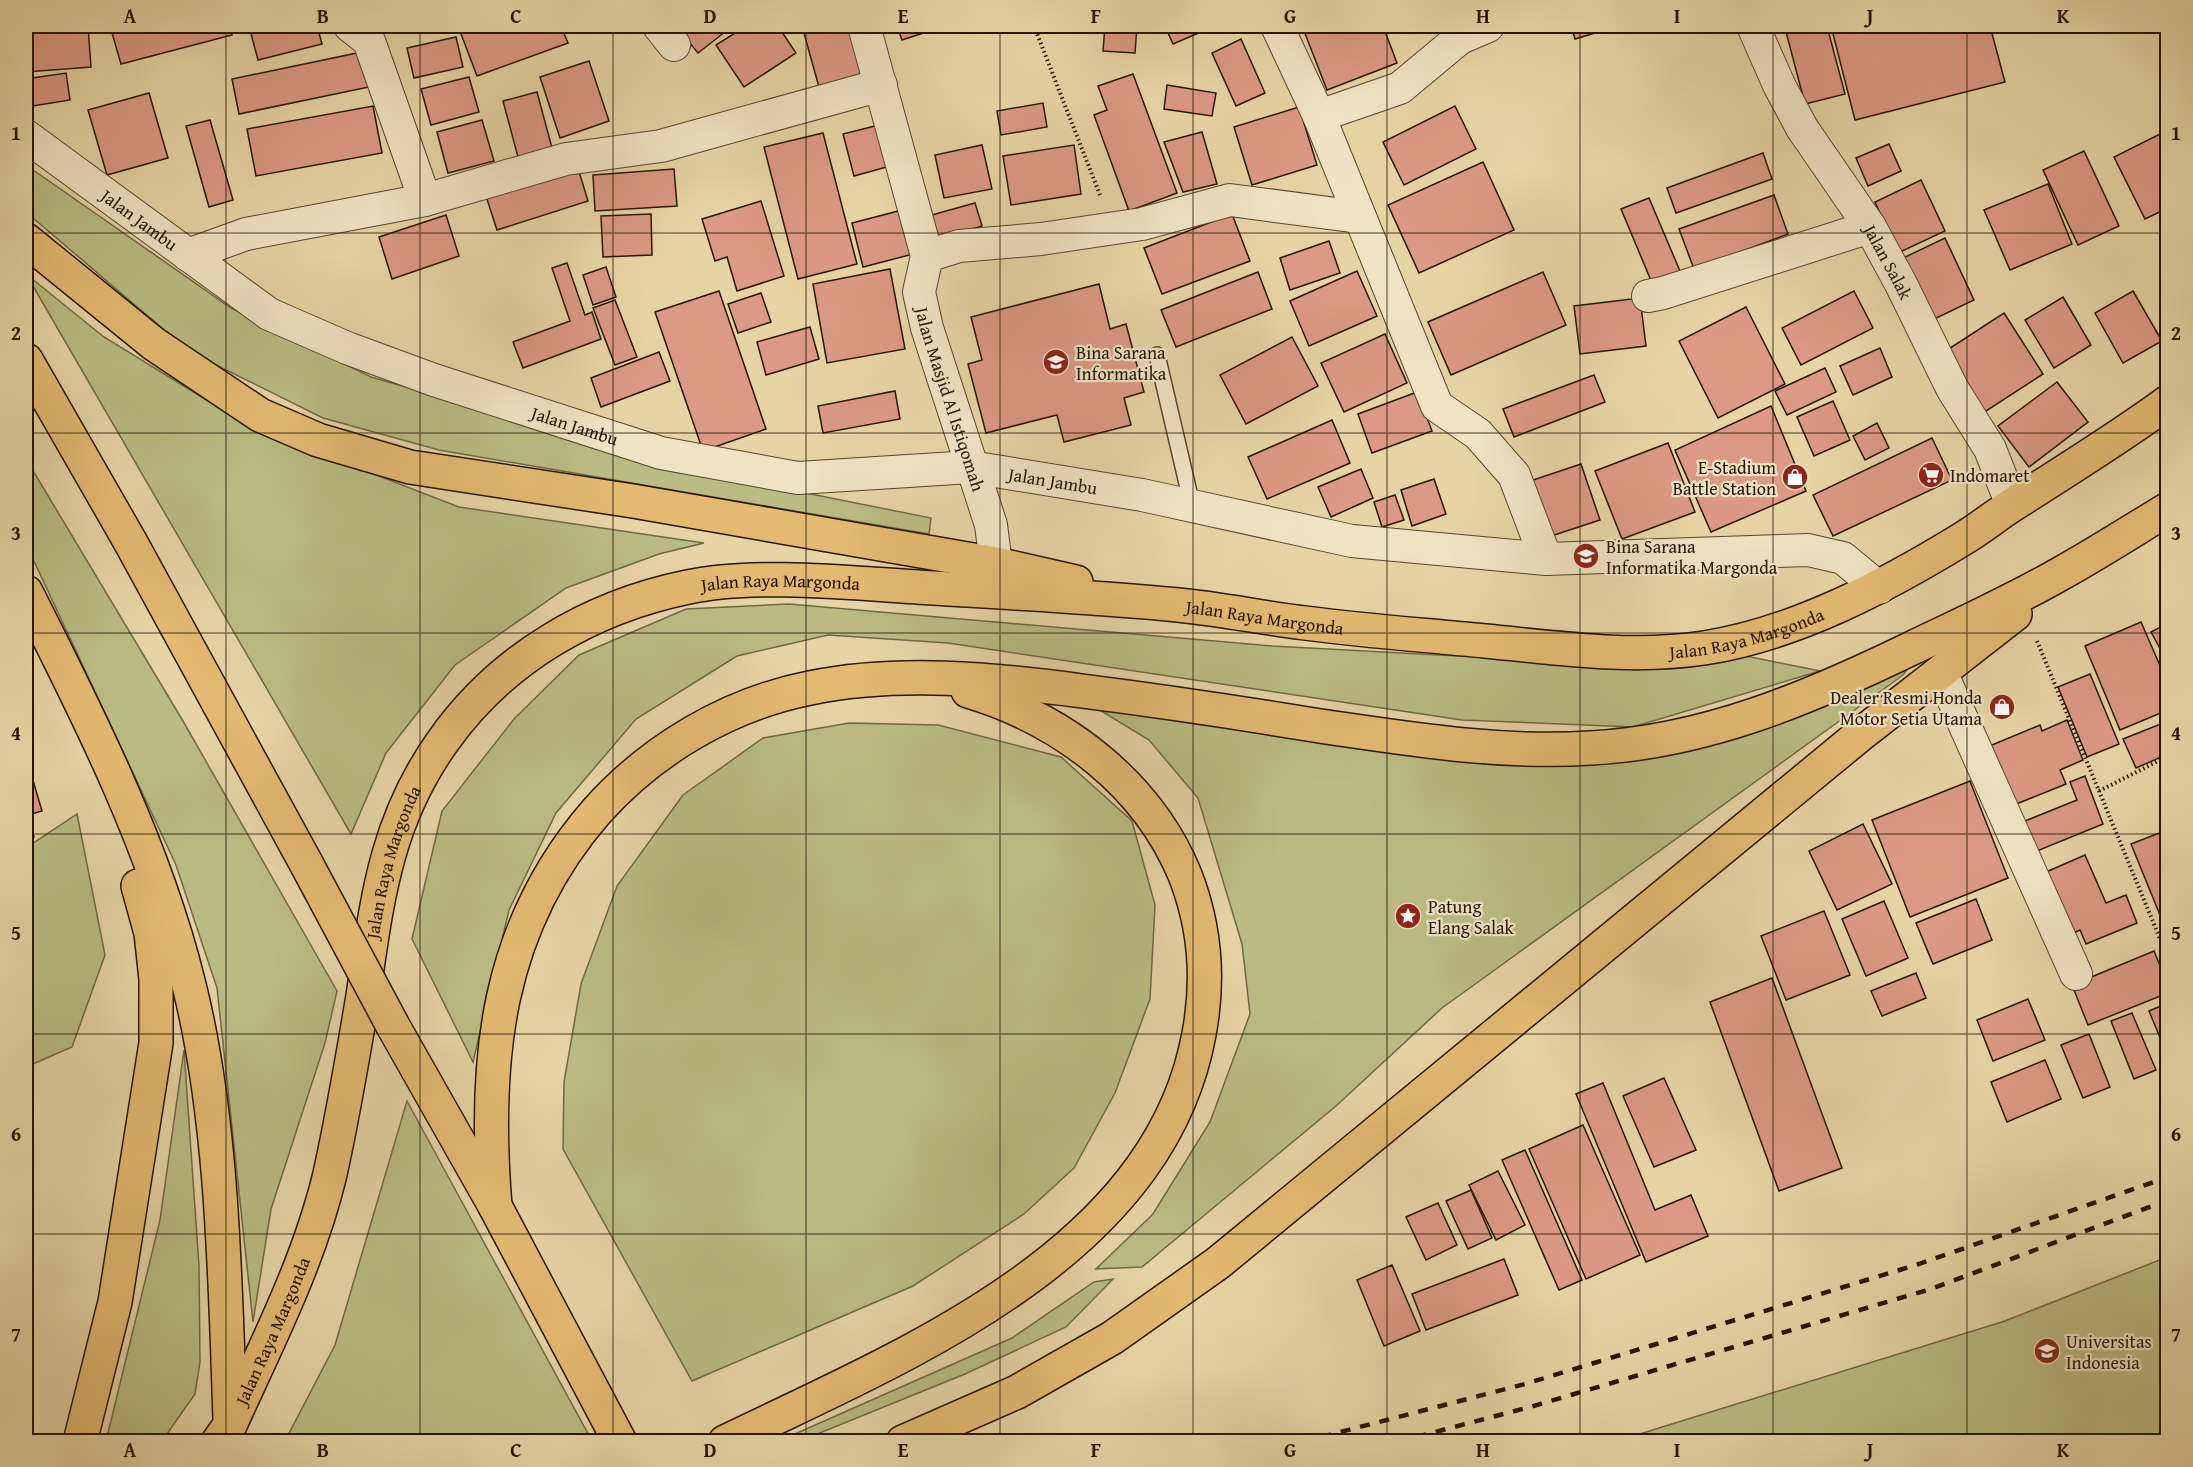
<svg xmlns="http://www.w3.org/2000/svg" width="2193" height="1467" viewBox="0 0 2193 1467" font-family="'Gentium Book Plus',serif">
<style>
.green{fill:#babc83;stroke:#706845;stroke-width:1.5}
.building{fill:#dc9983;stroke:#261507;stroke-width:1.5}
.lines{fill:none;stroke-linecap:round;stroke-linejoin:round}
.service-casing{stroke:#56452e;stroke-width:18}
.minor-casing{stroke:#56452e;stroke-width:34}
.primary-casing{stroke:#261507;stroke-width:36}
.path{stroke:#261507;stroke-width:4;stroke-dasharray:1.5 3;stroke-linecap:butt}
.service{stroke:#efe3c4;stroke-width:15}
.minor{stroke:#efe3c4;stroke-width:32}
.primary{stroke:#e4ba72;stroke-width:33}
.rail{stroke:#261507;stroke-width:4.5;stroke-dasharray:10 10;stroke-linecap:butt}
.primary-bridge-casing{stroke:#261507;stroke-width:36;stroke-linecap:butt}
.primary-bridge{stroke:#e4ba72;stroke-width:33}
.grid{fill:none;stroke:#261507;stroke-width:1.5;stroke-opacity:0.55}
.labels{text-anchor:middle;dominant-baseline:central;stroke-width:4.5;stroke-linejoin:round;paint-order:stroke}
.street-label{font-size:18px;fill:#261507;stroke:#efe3c4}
.poi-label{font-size:18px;fill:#261507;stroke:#efe3c4;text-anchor:start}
.neatline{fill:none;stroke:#261507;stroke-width:2}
.grid-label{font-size:20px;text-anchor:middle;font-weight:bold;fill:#261507}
</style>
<rect width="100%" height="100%" fill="#e7d4a5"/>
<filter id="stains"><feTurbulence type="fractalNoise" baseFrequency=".00333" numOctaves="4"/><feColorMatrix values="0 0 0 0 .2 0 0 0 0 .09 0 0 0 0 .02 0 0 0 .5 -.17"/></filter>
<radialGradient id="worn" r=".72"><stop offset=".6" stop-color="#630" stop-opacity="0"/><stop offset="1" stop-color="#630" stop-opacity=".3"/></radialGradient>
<g class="green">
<polygon points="26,165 231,308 371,377 560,431 665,465 931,518 929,534 439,450 323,418 190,352 26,212"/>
<polygon points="26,274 104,337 247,425 459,507 704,543 659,554 566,588 455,665 386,753 351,834"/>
<polygon points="26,459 183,721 337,991 325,1043 271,1209 253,1322 217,988 176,865 26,544"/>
<polygon points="789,604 1272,646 1495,658 1721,651 1820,671 1633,727 1462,720 948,643 828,635 737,656 636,719 556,813 509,910 473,1062 412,939 442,811 514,719 579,655 686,609"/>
<polygon points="1910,666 1903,675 1442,1008 1336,1106 1142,1267 1096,1269 1153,1214 1210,1122 1250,1014 1242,944 1198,798 1149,740 1095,707 1521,764"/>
<polygon points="849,723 938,725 1061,757 1132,821 1155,905 1150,999 1115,1093 1074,1168 1024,1214 913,1286 692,1381 563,1149 564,1082 581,984 617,886 683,795 763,738"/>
<polygon points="77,814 105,955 72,1047 26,1067 26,848"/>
<polygon points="184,1050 199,1266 200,1362 195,1394 162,1441 106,1441 160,1220"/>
<polygon points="407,1101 592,1441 285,1441 335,1345"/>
<polygon points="2167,1257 2167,1441 1617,1441 2005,1321"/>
<polygon points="1113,1279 1066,1327 965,1374 800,1441 779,1441 1012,1338 1094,1282"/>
</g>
<g class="building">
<polygon points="26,26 88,26 91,67 26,72"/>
<polygon points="110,26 229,26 232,35 121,64"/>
<polygon points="249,26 317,26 322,44 258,60"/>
<polygon points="418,26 440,26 440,32 418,33"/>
<polygon points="458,26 561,26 568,43 477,76"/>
<polygon points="676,26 728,26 730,28 698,53"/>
<polygon points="746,26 778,26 796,53 744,87 716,45"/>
<polygon points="802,26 851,26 866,74 819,87"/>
<polygon points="897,26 945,26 902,40"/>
<polygon points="1105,26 1137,26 1135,53 1103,51"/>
<polygon points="1165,26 1215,26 1173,44"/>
<polygon points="1320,26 1383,26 1397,63 1327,90 1304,31"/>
<polygon points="1571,26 1618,26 1575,39"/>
<polygon points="1792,26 1827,26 1845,94 1805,104 1785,28"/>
<polygon points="1831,26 1990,26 2005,82 1855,120"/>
<polygon points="456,37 463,67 414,78 407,48"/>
<polygon points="1241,39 1265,93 1236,106 1212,53"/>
<polygon points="362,52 369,87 239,114 232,79"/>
<polygon points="589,61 609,121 560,138 540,77"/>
<polygon points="66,73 70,100 26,107 26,79"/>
<polygon points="1133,74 1177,193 1129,211 1094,115 1107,110 1098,86"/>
<polygon points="469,77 479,112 431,125 421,89"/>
<polygon points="1167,85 1216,93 1212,116 1164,109"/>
<polygon points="537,92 552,148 518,157 503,101"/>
<polygon points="149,93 168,158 107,175 88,110"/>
<polygon points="1043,103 1047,127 1001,135 997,111"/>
<polygon points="373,106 382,153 256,176 247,129"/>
<polygon points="1455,106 1476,149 1404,185 1383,142"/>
<polygon points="1299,107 1317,165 1252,185 1234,127"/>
<polygon points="210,120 233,200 209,207 186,126"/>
<polygon points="482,120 494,161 448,173 437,132"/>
<polygon points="883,124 894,165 854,176 843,134"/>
<polygon points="2168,130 2168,208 2145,219 2114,157"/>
<polygon points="1202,132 1217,184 1183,192 1164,142"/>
<polygon points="823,133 857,264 798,279 764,147"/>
<polygon points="1889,144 1901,171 1868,186 1856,158"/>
<polygon points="982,145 992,189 944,198 935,155"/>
<polygon points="1074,145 1081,194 1011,205 1003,156"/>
<polygon points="2084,151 2119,226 2078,245 2043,170"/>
<polygon points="1763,153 1772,179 1676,213 1667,188"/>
<polygon points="1483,162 1514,230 1419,273 1388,205"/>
<polygon points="577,165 588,201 497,230 485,193"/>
<polygon points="674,169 677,206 595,211 593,175"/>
<polygon points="1921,180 1945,231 1898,253 1875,202"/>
<polygon points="2048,184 2072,244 2010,270 1984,210"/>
<polygon points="1774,195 1788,234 1694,269 1679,229"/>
<polygon points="1649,198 1680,271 1652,283 1621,209"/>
<polygon points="761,201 784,276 737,291 727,257 715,261 702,219"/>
<polygon points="975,203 982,226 934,240 928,216"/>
<polygon points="906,209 917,253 863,267 852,223"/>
<polygon points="651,214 652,255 603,257 601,216"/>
<polygon points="1232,214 1250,261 1162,294 1144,248"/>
<polygon points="446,215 459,256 392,279 379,237"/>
<polygon points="1945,238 1974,300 1928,322 1899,260"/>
<polygon points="1329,241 1340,273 1290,290 1280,258"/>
<polygon points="567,263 585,315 592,312 601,339 523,368 513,342 570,321 552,268"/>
<polygon points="606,267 616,297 593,305 583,275"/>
<polygon points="890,269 905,349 827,363 813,284"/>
<polygon points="1357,271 1377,316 1309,346 1290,301"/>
<polygon points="1258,272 1272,309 1176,347 1161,310"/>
<polygon points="1543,272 1566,325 1451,375 1428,322"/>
<polygon points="1099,284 1110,329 1126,324 1144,392 1124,398 1131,425 1064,442 1057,415 986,433 968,364 982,360 971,317"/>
<polygon points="719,291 766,429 703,451 655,312"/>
<polygon points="1854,291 1873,328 1801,365 1782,328"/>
<polygon points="2133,291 2162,341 2123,363 2095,313"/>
<polygon points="761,293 771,322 738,333 728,304"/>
<polygon points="2063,297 2091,345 2054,368 2025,320"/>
<polygon points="1640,298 1646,346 1580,354 1574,306"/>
<polygon points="615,300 637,357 615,365 593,308"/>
<polygon points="1746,307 1785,384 1718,418 1679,341"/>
<polygon points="2004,313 2043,374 1983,413 1944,352"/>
<polygon points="810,327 819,359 766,375 757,342"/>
<polygon points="1385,334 1407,383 1344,412 1321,363"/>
<polygon points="1292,337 1318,386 1246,424 1220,375"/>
<polygon points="1880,348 1892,377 1853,395 1840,366"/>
<polygon points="659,352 670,381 601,407 591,378"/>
<polygon points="1825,368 1836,392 1787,415 1775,391"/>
<polygon points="1594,375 1605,402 1514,437 1503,409"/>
<polygon points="2057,382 2088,422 2029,467 1998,426"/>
<polygon points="895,391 900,419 823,433 818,406"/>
<polygon points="1417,392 1432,431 1372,453 1358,414"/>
<polygon points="1833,401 1850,440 1814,456 1797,417"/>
<polygon points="1771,406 1806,491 1711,532 1675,450"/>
<polygon points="1332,420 1350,463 1267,499 1248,457"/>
<polygon points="1877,423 1889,448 1865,460 1853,436"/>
<polygon points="1932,438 1952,480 1833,536 1813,495"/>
<polygon points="1668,443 1695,512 1622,539 1595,471"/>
<polygon points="1581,464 1600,520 1542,539 1524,483"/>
<polygon points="1361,469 1373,498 1331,517 1318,487"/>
<polygon points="1434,479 1446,514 1412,526 1401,490"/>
<polygon points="1395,495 1404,520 1382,527 1374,502"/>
<polygon points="2141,622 2168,684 2168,710 2120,730 2085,646"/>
<polygon points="2168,623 2168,663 2151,632"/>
<polygon points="2090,674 2119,744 2087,757 2058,687"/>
<polygon points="2067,720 2083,760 2060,770 2066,784 2004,809 1980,750 2040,725 2042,731"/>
<polygon points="2168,721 2168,754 2136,768 2123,739"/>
<polygon points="26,757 42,811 28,815 34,837 26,840"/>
<polygon points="2085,776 2103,824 2027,855 2015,825 2077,800 2070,782"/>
<polygon points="1970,781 2008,878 1910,917 1872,820"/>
<polygon points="1863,824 1892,884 1837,910 1809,851"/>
<polygon points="2167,830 2168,912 2160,915 2131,844"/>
<polygon points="2085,855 2106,903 2126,895 2137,923 2086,944 2080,930 2065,937 2037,876"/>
<polygon points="1976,899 1992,940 1933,964 1916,923"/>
<polygon points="1884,901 1908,958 1866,976 1842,919"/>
<polygon points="1824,911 1850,975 1786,1000 1761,936"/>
<polygon points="2154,951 2168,985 2168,993 2088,1025 2072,985"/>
<polygon points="1916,973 1926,998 1882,1016 1871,991"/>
<polygon points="1772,978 1842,1168 1779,1191 1710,1002"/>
<polygon points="2028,999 2045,1040 1993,1061 1977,1020"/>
<polygon points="2168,1003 2168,1057 2149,1011"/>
<polygon points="2132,1013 2156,1070 2134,1079 2111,1021"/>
<polygon points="2089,1034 2110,1087 2083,1098 2061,1045"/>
<polygon points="2045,1060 2061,1099 2007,1122 1991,1082"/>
<polygon points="1664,1078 1696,1150 1654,1167 1623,1096"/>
<polygon points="1603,1083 1655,1210 1691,1195 1708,1236 1646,1262 1576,1094"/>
<polygon points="1583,1125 1640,1255 1586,1279 1529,1149"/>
<polygon points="1525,1150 1582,1280 1559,1290 1502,1160"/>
<polygon points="1498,1171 1525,1225 1496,1240 1469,1185"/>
<polygon points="1471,1190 1492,1238 1468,1249 1446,1201"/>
<polygon points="1438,1203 1457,1245 1426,1260 1406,1217"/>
<polygon points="1504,1259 1518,1295 1426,1330 1412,1294"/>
<polygon points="1392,1265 1420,1331 1384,1346 1357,1280"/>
</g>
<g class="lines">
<g class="service-casing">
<polyline id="service" points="1157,355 1192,505"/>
</g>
<g class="minor-casing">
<g id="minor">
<polyline points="350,26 369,41 425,200"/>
<polyline points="659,26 674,45"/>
<path id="s1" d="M 864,26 L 927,256 L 919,292 L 927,328 L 991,525 L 996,564"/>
<polyline points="1277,26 1319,116 1437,406 1478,434 1514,475 1546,559"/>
<path id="s2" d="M 1753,26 L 1779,85 L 1802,128 L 1870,227 L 1901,284 L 1952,388 L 1990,449 L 2012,505"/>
<polyline points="1319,116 1400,88 1460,38 1488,26"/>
<path id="s3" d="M 26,136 L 269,314 L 347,348 L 434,380 L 661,453 L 798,478 L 971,467 L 1142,495 L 1352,541 L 1546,559 L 1808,550 L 1843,558 L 1879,588"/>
<polyline points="188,255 246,234 425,200 566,159 661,146 881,85"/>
<polyline points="927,256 959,246 1041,239 1142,224 1230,200 1359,217"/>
<polyline points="1648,296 1663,293 1870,227"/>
<polyline points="1941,672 2076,974"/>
</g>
</g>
<g class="primary-casing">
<g id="primary">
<polyline points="26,240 154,344 260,415 318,440 410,467 633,501 996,564 1076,582"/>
<polyline points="26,360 131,543 307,865"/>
<path d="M 26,592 C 89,717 154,845 188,981 C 223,1118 225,1278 230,1419"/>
<polyline points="393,1026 495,1206 620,1442"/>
<path d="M 495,1206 C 483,1060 496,927 596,812 C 651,750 728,704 810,688 C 898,670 993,679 1082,691 C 1161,701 1241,713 1320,726 C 1410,739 1500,754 1591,748 C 1705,742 1809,698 1910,649 C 1960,625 2011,602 2060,574 C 2096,554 2132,531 2168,509"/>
<polyline points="80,1442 115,1302 156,1043 156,979 151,933 138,886"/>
<path id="s4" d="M 218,1442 L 230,1425 C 267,1343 309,1262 330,1174 C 343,1115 353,1056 363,996 C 377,901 385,822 443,741 C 501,659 590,607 688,587 C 759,572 860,584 933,588 C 1014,593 1096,597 1178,605 C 1220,609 1263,618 1305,623 C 1365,631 1425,635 1485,641 C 1558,648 1631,659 1704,648 C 1795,634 1886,586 1964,538 C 1982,527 1999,513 2017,502 C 2068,469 2119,438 2168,402"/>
<path d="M 725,1442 C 905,1355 1159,1254 1199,1034 C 1209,981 1205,926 1185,875 C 1147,783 1062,719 968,691"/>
<polyline points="903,1442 1017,1392 1112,1338 1218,1263 1861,734 2015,614"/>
</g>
</g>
<g class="path">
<polyline points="1034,26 1100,195"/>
<polyline points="2037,641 2168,958"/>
<polyline points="2099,791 2168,756"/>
</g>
<use href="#service" class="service"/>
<use href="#minor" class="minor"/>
<use href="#primary" class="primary"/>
<g class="rail">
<polyline points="1302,1442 1525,1384 1919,1264 2168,1177"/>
<polyline points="1397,1442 1530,1407 1931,1289 2168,1200"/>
</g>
<g class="primary-bridge-casing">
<polyline id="primary-bridge" points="307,865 393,1026"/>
</g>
<use href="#primary-bridge" class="primary-bridge"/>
</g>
<path class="grid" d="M 226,26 L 226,1442M 420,26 L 420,1442M 613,26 L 613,1442M 806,26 L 806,1442M 1000,26 L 1000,1442M 1193,26 L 1193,1442M 1387,26 L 1387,1442M 1580,26 L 1580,1442M 1773,26 L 1773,1442M 1967,26 L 1967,1442M 26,233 L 2168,233M 26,433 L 2168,433M 26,633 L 2168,633M 26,834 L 2168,834M 26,1034 L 2168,1034M 26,1234 L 2168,1234"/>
<defs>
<g id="university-disc" transform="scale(1.35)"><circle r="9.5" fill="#8f2418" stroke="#efe3c4"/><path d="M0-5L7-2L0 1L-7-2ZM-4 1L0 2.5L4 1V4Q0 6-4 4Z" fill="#fff"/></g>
<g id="supermarket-disc" transform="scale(1.35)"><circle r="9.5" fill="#8f2418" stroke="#efe3c4"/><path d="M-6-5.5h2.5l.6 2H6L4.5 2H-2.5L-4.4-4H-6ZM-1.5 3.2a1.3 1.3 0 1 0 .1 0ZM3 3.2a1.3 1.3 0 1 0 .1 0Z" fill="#fff"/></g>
<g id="shop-disc" transform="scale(1.35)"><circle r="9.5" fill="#8f2418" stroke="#efe3c4"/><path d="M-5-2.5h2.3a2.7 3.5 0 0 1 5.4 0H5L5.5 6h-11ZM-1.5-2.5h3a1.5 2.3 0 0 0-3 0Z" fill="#fff"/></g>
<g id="sight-disc" transform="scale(1.35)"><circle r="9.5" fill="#8f2418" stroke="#efe3c4"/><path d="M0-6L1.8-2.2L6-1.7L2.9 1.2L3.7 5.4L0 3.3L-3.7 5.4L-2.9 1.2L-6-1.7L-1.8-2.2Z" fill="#fff"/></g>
</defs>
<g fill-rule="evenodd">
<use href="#university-disc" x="1056" y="362"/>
<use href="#supermarket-disc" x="1931" y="475"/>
<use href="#shop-disc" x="1795" y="477"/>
<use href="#university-disc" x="1586" y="556"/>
<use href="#shop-disc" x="2002" y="707"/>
<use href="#sight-disc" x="1408" y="916"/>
<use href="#university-disc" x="2047" y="1351"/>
</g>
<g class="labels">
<g class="street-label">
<text stroke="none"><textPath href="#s3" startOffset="141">Jalan Jambu</textPath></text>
<text stroke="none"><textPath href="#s2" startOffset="273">Jalan Salak</textPath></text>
<text stroke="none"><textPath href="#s1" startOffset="387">Jalan Masjid Al Istiqomah</textPath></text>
<text stroke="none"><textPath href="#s3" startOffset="627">Jalan Jambu</textPath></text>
<text stroke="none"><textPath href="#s3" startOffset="1113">Jalan Jambu</textPath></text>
<text stroke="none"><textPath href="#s4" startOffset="1132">Jalan Raya Margonda</textPath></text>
<text stroke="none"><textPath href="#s4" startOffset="1618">Jalan Raya Margonda</textPath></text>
<text stroke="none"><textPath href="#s4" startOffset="2104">Jalan Raya Margonda</textPath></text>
<text stroke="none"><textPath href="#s4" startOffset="610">Jalan Raya Margonda</textPath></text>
<text stroke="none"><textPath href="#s4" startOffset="124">Jalan Raya Margonda</textPath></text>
</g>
<g class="poi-label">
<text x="1076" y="352">Bina Sarana<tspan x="1076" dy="21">Informatika</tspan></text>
<text x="1776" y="467" text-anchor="end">E-Stadium<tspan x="1776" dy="21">Battle Station</tspan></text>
<text x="1950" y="475">Indomaret</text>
<text x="1606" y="546">Bina Sarana<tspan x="1606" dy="21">Informatika Margonda</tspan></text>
<text x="1982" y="697" text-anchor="end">Dealer Resmi Honda<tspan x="1982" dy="21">Motor Setia Utama</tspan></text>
<text x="1428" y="906">Patung<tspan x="1428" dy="21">Elang Salak</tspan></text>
<text x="2066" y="1341">Universitas<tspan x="2066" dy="21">Indonesia</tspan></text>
</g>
</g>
<rect width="2193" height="1467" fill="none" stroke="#e7d4a5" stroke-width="66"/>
<rect x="33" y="33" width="2127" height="1401" class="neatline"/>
<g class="grid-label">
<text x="130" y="23">A</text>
<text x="323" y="23">B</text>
<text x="516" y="23">C</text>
<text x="710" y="23">D</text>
<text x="903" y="23">E</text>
<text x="1096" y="23">F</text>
<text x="1290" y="23">G</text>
<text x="1483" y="23">H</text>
<text x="1677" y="23">I</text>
<text x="1870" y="23">J</text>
<text x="2063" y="23">K</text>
<text x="16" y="140">1</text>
<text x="2176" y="140">1</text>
<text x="16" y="340">2</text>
<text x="2176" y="340">2</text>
<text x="16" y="540">3</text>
<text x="2176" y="540">3</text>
<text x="16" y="740">4</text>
<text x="2176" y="740">4</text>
<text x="16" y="940">5</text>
<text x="2176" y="940">5</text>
<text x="16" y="1141">6</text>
<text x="2176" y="1141">6</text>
<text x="16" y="1341">7</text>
<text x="2176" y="1341">7</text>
<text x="130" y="1457">A</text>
<text x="323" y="1457">B</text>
<text x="516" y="1457">C</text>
<text x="710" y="1457">D</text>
<text x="903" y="1457">E</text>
<text x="1096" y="1457">F</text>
<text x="1290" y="1457">G</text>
<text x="1483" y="1457">H</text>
<text x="1677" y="1457">I</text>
<text x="1870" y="1457">J</text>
<text x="2063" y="1457">K</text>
</g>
<rect width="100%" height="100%" filter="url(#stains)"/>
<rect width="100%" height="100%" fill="url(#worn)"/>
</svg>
